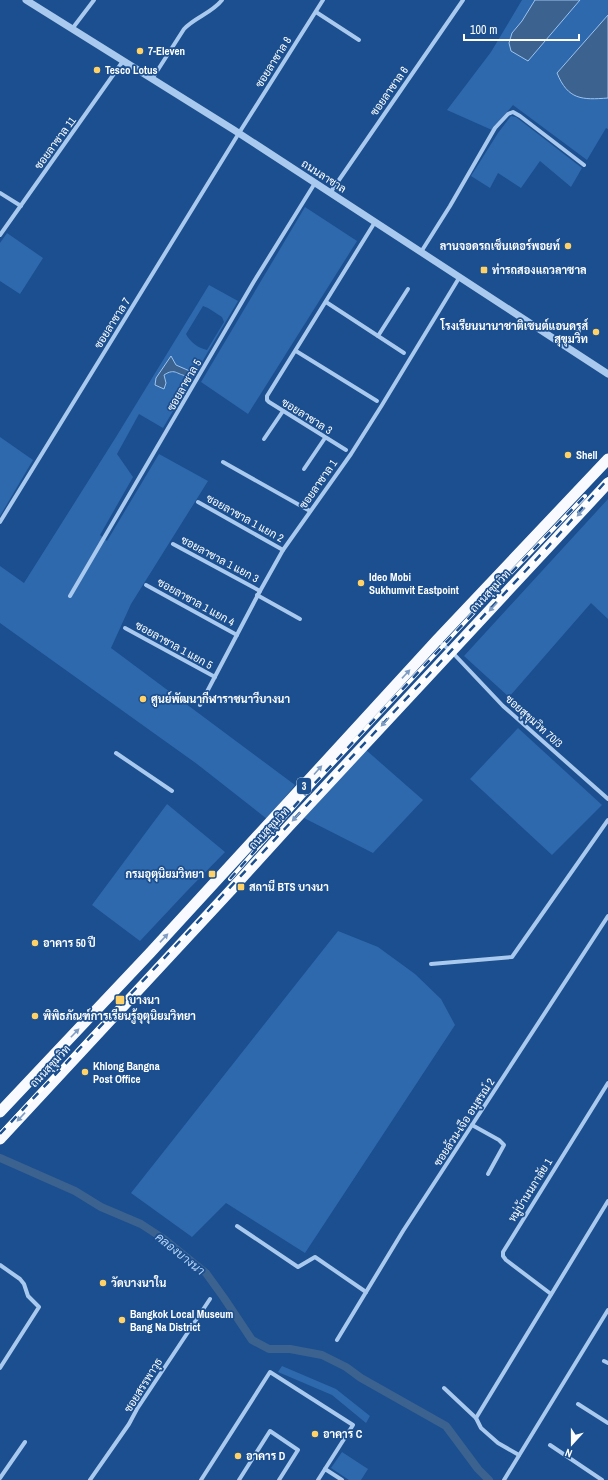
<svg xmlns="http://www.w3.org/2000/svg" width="608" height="1480" viewBox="0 0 608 1480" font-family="'Archivo Narrow',Sarabun,sans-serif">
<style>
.green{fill:#2e69ad;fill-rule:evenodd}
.water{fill:#3c6290;stroke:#9cc4f0}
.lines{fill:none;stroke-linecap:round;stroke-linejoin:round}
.canal{stroke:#3c6290;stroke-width:8}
.minor{stroke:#a9c9ee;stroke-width:4}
.tertiary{stroke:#a9c9ee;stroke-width:7}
.trunk{stroke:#f8faff;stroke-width:11}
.rail-casing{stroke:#fff;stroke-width:4}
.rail{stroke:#1b4f8f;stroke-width:2.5;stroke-dasharray:8;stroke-linecap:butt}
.oneway{fill:#7e9cc1}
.poi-dot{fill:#ffd166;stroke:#1b4f8f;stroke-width:1.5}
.labels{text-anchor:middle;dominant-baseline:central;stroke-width:3.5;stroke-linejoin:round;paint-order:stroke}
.shield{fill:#1b4f8f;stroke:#bbcadd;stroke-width:1}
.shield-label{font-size:10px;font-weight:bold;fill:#fff}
.poi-label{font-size:11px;font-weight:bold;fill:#fff;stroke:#1b4f8f;text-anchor:start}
.street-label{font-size:11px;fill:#fff;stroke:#1b4f8f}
.water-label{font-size:12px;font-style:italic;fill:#b5d3f5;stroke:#1b4f8f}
</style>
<rect width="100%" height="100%" fill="#1b4f8f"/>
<g class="green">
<polygon points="522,0 535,0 522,21 512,33 528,61 580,0 608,0 608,15 557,73 595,99 608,98 608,129 606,128 587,160 513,105 492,130 447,110 491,52"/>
<polygon points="511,116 516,117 582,168 571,187 540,161 521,188 498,173 490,188 471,176 498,133"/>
<polygon points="305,207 357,241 248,414 201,382"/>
<polygon points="7,233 43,258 20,294 0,281 0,243"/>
<path d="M 209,285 L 238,301 L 163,428 L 139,414 L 117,454 L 133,477 L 100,535 L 107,541 L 159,454 L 208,481 L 131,604 L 111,648 L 295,785 L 267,819 L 197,764 L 0,623 L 0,566 L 24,583 L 116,437 ZM 203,306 L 208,308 L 222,317 L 224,322 L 207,350 C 198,348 190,342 186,334 ZM 171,357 L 176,365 L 182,368 L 183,376 C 175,371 171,370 163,375 L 166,383 L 164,389 L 156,385 L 156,382 Z"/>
<polygon points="0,437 33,460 0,516"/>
<polygon points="608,499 608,619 591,603 509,697 464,656"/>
<polygon points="518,728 602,805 552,855 470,779"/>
<polygon points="366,750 423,800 373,853 302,817"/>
<polygon points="167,804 225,852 186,892 140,941 92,905"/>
<polygon points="338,931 378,947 415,974 441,999 455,1025 305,1253 226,1203 192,1237 131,1193"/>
<polygon points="282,1366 336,1389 370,1416 366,1423 332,1395 278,1372"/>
<polygon points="342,1452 368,1469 361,1480 349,1480 331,1468"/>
</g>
<g class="water">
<polygon points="535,0 580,0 528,61 511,51 509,43 512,33 522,21"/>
<path d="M 608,15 L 608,98 C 582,100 568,100 557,73 Z"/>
<path d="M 171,356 L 176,365 L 192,372 L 189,376 C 177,376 176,367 164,375 L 166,383 L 164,389 L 155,385 L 156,378 Z"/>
</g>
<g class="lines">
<polyline class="canal" points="0,1158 75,1191 101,1207 141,1224 164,1239 206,1273 224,1298 252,1340 269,1349 290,1349 322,1355 346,1367 361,1378 446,1426 478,1469 489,1480"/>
<g class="minor">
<polyline points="316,12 359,40"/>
<polyline points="72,29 94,0"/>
<path d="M 152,79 L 184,29 C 195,17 212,13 222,0"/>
<polyline points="0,193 21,206"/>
<polyline points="330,193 463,0"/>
<polyline points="0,235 123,61"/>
<polyline points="421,252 450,206 495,128 508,114 513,112 520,116 584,165"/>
<polyline points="326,302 404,353"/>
<polyline points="378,336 408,289"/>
<polyline points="296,351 377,401"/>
<polyline points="264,439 283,411"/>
<polyline points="346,450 269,402 267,400 267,396 375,222"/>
<polyline points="223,462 310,511"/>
<polyline points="304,469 325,438"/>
<polyline points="198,502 283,550"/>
<polyline points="0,522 239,133 323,0"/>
<polyline points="173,544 260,591"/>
<polyline points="146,585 237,635"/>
<polyline points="257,595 300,619"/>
<polyline points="70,596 253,283 315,183"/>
<polyline points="125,628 215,677"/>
<polyline points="437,640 451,651 503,706 608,799"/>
<polyline points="200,705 260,591 283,550 351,454 382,405 459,278"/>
<polyline points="116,753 172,791"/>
<polyline points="431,964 512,957 608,820"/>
<polyline points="472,1125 499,1140 504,1145 488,1174"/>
<polyline points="237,1226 298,1267 315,1257 366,1292"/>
<polyline points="0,1265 20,1279 24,1284 28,1296 39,1307 0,1368"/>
<polyline points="551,1294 506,1260 503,1256 503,1252 608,1083"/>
<polyline points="337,1340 403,1231 608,916"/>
<polyline points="604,1361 608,1363"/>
<polyline points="444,1388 476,1418 481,1428 498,1443 519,1455"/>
<polyline points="578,1404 608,1423"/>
<polyline points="476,1418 608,1201"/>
<polyline points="550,1445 602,1480"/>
<polyline points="0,1478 25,1442"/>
<polyline points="90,1480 129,1424 137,1409 210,1299"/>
<polyline points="201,1480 270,1372 353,1425 325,1469"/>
<polyline points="239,1480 270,1431 298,1450 279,1480"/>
<polyline points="318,1480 325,1469 342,1480"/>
<polyline points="504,1480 608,1310"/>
</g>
<polyline class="tertiary" points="26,0 234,130 608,374"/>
<g class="trunk">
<polyline points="0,1112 150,953 437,640 608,459"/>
<polyline points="0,1139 231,890 289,826 608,483"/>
</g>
<g class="rail-casing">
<g id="rail">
<polyline points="230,879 314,784 508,576 585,496"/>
<polyline points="0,1134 544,551 608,479"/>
</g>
</g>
<use href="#rail" class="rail"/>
</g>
<defs><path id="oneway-solid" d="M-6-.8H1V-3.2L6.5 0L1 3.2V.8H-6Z"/></defs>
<g class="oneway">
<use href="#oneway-solid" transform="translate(581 512) rotate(133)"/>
<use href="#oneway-solid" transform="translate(493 607) rotate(133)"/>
<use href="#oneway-solid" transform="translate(406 674) rotate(-47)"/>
<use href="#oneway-solid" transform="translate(385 722) rotate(133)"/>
<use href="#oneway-solid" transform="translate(318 770) rotate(-48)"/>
<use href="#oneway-solid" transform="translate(296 817) rotate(133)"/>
<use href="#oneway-solid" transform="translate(164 938) rotate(-47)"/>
<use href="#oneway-solid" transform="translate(75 1033) rotate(-46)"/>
<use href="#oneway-solid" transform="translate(21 1117) rotate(133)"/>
</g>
<g class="poi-dot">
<circle cx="140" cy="51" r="4"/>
<circle cx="97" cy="70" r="4"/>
<circle cx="568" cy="246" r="4"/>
<rect x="480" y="266" width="8" height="8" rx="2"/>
<circle cx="596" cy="332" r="4"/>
<circle cx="568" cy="455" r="4"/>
<circle cx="361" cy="583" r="4"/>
<circle cx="143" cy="699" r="4"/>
<rect x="208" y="870" width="8" height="8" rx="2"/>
<rect x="237" y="883" width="8" height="8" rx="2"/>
<circle cx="35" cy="943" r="4"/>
<rect x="115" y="995" width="10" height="10" rx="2"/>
<circle cx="35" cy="1016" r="4"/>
<circle cx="85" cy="1072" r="4"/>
<circle cx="103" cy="1283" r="4"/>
<circle cx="122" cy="1320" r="4"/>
<circle cx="315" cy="1434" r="4"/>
<circle cx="238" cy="1456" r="4"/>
</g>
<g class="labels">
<rect class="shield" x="297" y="778" width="14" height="16" rx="3"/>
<g class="shield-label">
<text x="304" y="786">3</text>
</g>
<g class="poi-label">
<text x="148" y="51">7-Eleven</text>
<text x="105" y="70">Tesco Lotus</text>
<text x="560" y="246" text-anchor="end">ลานจอดรถเซ็นเตอร์พอยท์</text>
<text x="492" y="270">ท่ารถสองแถวลาซาล</text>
<text x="588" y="326" text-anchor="end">โรงเรียนนานาชาติเซนต์แอนดรูส์<tspan x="588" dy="13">สุขุมวิท</tspan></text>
<text x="576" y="455">Shell</text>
<text x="369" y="577">Ideo Mobi<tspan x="369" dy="13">Sukhumvit Eastpoint</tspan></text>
<text x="151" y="699">ศูนย์พัฒนากีฬาราชนาวีบางนา</text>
<text x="204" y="874" text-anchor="end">กรมอุตุนิยมวิทยา</text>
<text x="249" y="887">สถานี BTS บางนา</text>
<text x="43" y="943">อาคาร 50 ปี</text>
<text x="129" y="1000">บางนา</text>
<text x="43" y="1016">พิพิธภัณฑ์การเรียนรู้อุตุนิยมวิทยา</text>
<text x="93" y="1066">Khlong Bangna<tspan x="93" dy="13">Post Office</tspan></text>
<text x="111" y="1283">วัดบางนาใน</text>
<text x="130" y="1314">Bangkok Local Museum<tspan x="130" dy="13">Bang Na District</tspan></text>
<text x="323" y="1434">อาคาร C</text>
<text x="246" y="1456">อาคาร D</text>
</g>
<g class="street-label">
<text transform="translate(273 62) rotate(-58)">ซอยลาซาล 8</text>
<text transform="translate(389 91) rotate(-55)">ซอยลาซาล 6</text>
<text transform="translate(55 143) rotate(-54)">ซอยลาซาล 11</text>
<text transform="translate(324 176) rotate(33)">ถนนลาซาล</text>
<text transform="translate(112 323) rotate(-58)">ซอยลาซาล 7</text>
<text transform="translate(184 385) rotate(-60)">ซอยลาซาล 5</text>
<text transform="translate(307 416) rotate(32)">ซอยลาซาล 3</text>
<text transform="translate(318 484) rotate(-55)">ซอยลาซาล 1</text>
<text transform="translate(245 518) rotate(29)">ซอยลาซาล 1 แยก 2</text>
<text transform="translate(220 559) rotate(28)">ซอยลาซาล 1 แยก 3</text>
<text transform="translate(490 591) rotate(-47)">ถนนสุขุมวิท</text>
<text transform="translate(196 602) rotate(29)">ซอยลาซาล 1 แยก 4</text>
<text transform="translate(174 645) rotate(29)">ซอยลาซาล 1 แยก 5</text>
<text transform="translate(534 721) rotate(42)">ซอยสุขุมวิท 70/3</text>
<text transform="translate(269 828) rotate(-47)">ถนนสุขุมวิท</text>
<text transform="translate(50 1066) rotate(-47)">ถนนสุขุมวิท</text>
<text transform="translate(464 1122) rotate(-57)">ซอยล้วน-เจือ อนุสรณ์ 2</text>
<text transform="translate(530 1190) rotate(-58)">หมู่บ้านนภาลัย 1</text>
<text transform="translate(143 1385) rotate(-58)">ซอยสรรพาวุธ</text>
</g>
<g class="water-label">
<text transform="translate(180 1254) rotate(39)">คลองบางนา</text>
</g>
</g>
<g transform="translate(572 1444) rotate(201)" stroke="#1b4f8f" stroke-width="3" paint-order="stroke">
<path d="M0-3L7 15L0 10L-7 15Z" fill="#ffffff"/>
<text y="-6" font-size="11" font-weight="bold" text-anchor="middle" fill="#ffffff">N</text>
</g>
<path d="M464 34v6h115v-6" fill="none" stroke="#ffffff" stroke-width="2"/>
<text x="470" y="34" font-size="12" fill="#ffffff" stroke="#1b4f8f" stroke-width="3" paint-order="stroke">100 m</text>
</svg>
